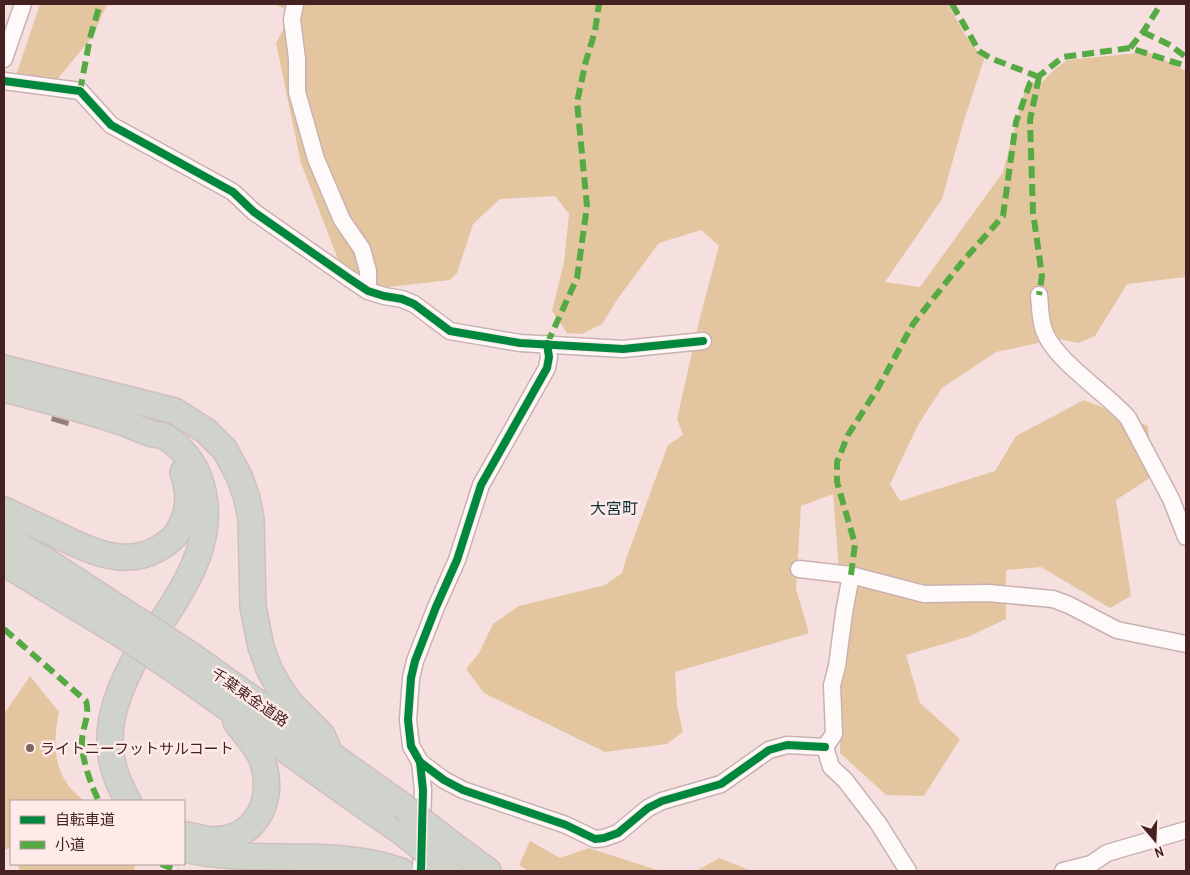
<svg xmlns="http://www.w3.org/2000/svg" width="1190" height="875" viewBox="0 0 1190 875" font-family="'Archivo Narrow','Noto Sans JP',sans-serif">
<style>
.green{fill:#e3c6a0}
.building{fill:#947e76}
.lines{fill:none;stroke-linecap:round;stroke-linejoin:round}
.minor-casing{stroke:#cab1b0;stroke-width:19}
.highway-casing{stroke:#cfbfbf;stroke-width:28}
.minor{stroke:#fefafa;stroke-width:16}
.highway{stroke:#d0d3cc;stroke-width:25}
.highway-bridge-casing{stroke:#cfbfbf;stroke-width:28;stroke-linecap:butt}
.highway-bridge{stroke:#d0d3cc;stroke-width:25}
.quiet{stroke:#56aa43;stroke-width:6;stroke-dasharray:12 6;stroke-linecap:butt}
.cycleway-casing{stroke:#feebe9;stroke-width:11}
.cycleway{stroke:#00873e;stroke-width:8}
.poi-dot{fill:#836464;stroke:#feebe9;stroke-width:2}
.labels{text-anchor:middle;dominant-baseline:central;stroke-width:5;stroke-linejoin:round;paint-order:stroke}
.street-label{font-size:15px;fill:#452221;stroke:#feebe9}
.poi-label{font-size:15px;fill:#452221;stroke:#feebe9;text-anchor:start}
.neighbourhood-label{font-size:16px;fill:#0f3235;stroke:#feebe9}
</style>
<rect width="100%" height="100%" fill="#f5e0df"/>
<g class="green">
<polygon points="40,4 107,4 93,36 55,82 16,75"/>
<polygon points="275,4 948,4 965,35 984,59 963,124 942,199 885,282 920,287 1003,172 1027,82 1042,82 1054,70 1067,60 1148,52 1186,71 1186,277 1127,284 1095,336 1078,343 1058,339 996,352 942,388 918,425 890,484 900,501 995,471 1016,436 1084,400 1148,426 1153,476 1116,500 1131,596 1110,608 1041,567 1006,570 1006,619 970,636 906,655 920,703 960,739 924,796 886,795 840,753 841,704 840,585 833,494 801,506 796,589 809,633 675,672 677,706 683,732 667,744 605,752 484,693 466,669 479,653 493,624 519,606 605,585 622,573 627,556 668,445 683,435 677,419 700,317 719,246 701,230 659,243 619,297 602,324 582,334 567,333 552,311 564,262 569,214 555,196 500,199 473,224 457,273 450,280 380,288 339,262 301,163 276,43 292,13"/>
<path d="M 30,676 L 59,712 C 54,738 52,762 68,785 C 72,791 79,796 84,801 L 11,801 L 11,849 L 10,848 L 4,850 L 4,714 Z"/>
<polygon points="530,841 560,858 589,848 660,871 528,871 519,865"/>
<polygon points="719,858 752,871 696,871"/>
<polygon points="17,864 135,864 134,871 18,871 20,870"/>
</g>
<polygon class="building" points="52,416 69,421 68,426 51,421"/>
<g class="lines">
<g class="minor-casing">
<g id="minor">
<polyline points="295,4 292,19 297,59 297,92 316,159 342,220 362,249 368,271 368,291"/>
<polyline points="4,59 23,4"/>
<polyline points="4,81 80,91 111,125 233,192 254,212 350,279 368,291 384,296 402,299 414,304 450,331 520,343 623,349 703,341"/>
<path d="M 1039,295 C 1040,306 1040,317 1043,327 C 1051,359 1107,393 1128,418 L 1171,499 L 1186,537"/>
<polyline points="799,569 851,575 924,594 988,593 1053,599 1069,605 1117,630 1186,644"/>
<polyline points="851,575 844,613 837,666 832,685 834,734 825,747 831,767 845,780 878,823 908,871"/>
<polyline points="420,762 444,780 463,790 566,825 595,839 604,838 618,833 648,808 662,801 721,784 769,750 787,745 825,747"/>
<polyline points="421,871 423,790 420,762 411,746 408,720 411,678 415,661 436,607 457,560 481,485 547,368 549,357 547,344"/>
<polyline points="1063,871 1091,864 1107,853 1186,830"/>
</g>
</g>
<g class="highway-casing">
<g id="highway">
<polyline points="4,368 175,411 206,431 225,450 240,478 247,499 251,519 253,607 261,647 269,669 279,687 291,704 322,735 330,754"/>
<path d="M 4,389 C 39,398 74,407 109,418 C 118,421 126,423 134,427 C 140,429 146,432 152,434 C 155,435 160,434 163,436 C 177,442 192,460 198,475 C 220,531 189,583 157,628 C 149,640 138,652 132,665 C 123,682 116,700 112,718 C 106,750 113,774 128,801"/>
<path d="M 4,510 C 21,518 38,526 55,534 C 86,549 122,568 156,550 C 165,545 174,539 179,530 C 190,511 190,493 183,472"/>
<polyline points="4,537 48,562 137,620"/>
<polyline points="4,563 122,635"/>
<polyline points="188,653 403,806"/>
<path d="M 174,670 C 251,723 324,780 402,832"/>
<path d="M 188,835 C 196,837 204,839 211,840 C 258,841 277,796 261,757 C 255,744 245,734 236,722"/>
<polyline points="453,845 488,871"/>
<path d="M 184,849 C 255,866 332,846 401,871"/>
</g>
</g>
<use href="#minor" class="minor"/>
<use href="#highway" class="highway"/>
<g class="highway-bridge-casing">
<g id="highway-bridge">
<polyline points="137,620 188,653"/>
<polyline points="122,635 174,670"/>
<polyline points="403,806 453,845"/>
<polyline points="402,832 449,870"/>
</g>
</g>
<use href="#highway-bridge" class="highway-bridge"/>
<g class="quiet">
<polyline points="952,4 979,51 990,58 1039,77"/>
<polyline points="1143,32 1170,45 1186,57"/>
<polyline points="1130,48 1143,32 1161,4"/>
<polyline points="1039,77 1030,120 1033,212 1042,276 1039,295"/>
<polyline points="80,91 90,38 100,4"/>
<polyline points="547,344 577,278 587,206 577,102 586,61 595,31 599,4"/>
<polyline points="851,575 855,544 837,482 837,462 848,435 878,388 913,324 963,261 1003,216 1016,122 1030,83 1063,57 1130,48 1186,66"/>
<path d="M 4,629 L 86,701 C 90,715 83,726 82,740 C 81,757 91,786 99,801"/>
<polyline points="161,864 178,871"/>
</g>
<g class="cycleway-casing">
<g id="cycleway">
<polyline points="4,81 80,91 111,125 233,192 254,212 350,279 368,291 384,296 402,299 414,304 450,331 520,343 623,349 703,341"/>
<polyline points="420,762 444,780 463,790 566,825 595,839 604,838 618,833 648,808 662,801 721,784 769,750 787,745 825,747"/>
<polyline points="421,871 423,790 420,762 411,746 408,720 411,678 415,661 436,607 457,560 481,485 547,368 549,357 547,344"/>
</g>
</g>
<use href="#cycleway" class="cycleway"/>
</g>
<circle class="poi-dot" cx="30" cy="748" r="5"/>
<g class="labels">
<g class="street-label">
<text transform="translate(250 697) rotate(35)">千葉東金道路</text>
</g>
<g class="poi-label">
<text x="40" y="748">ライトニーフットサルコート</text>
</g>
<g class="neighbourhood-label">
<text x="614" y="508">大宮町</text>
</g>
</g>
<rect width="1190" height="875" fill="none" stroke="#452221" stroke-width="10"/>
<rect x="10" y="800" width="175" height="65" fill="#feebe9" stroke="#b49b99"/>
<rect x="20" y="816" width="25" height="8" fill="#00873e" stroke="#b49b99"/>
<text x="55" y="825" font-size="15" fill="#452221">自転車道</text>
<rect x="20" y="841" width="25" height="8" fill="#56aa43" stroke="#b49b99"/>
<text x="55" y="850" font-size="15" fill="#452221">小道</text>
<g transform="translate(1155 840) rotate(161)" stroke="#feebe9" stroke-width="4" paint-order="stroke">
<path d="M0-4L9 19L0 12L-9 19Z" fill="#452221"/>
<text y="-8" font-size="14" font-weight="bold" text-anchor="middle" fill="#452221">N</text>
</g>
</svg>
